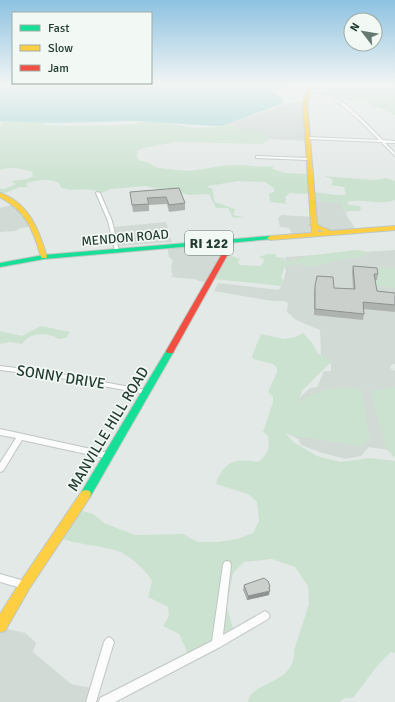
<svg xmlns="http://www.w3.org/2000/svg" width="395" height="702" viewBox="0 0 395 702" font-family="Signika,sans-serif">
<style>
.built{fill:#d1dad5}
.green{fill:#cce2d0}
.water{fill:#a5d7d6}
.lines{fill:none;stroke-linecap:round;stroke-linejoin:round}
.street-casing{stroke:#c0c6c3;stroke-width:2}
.fast-casing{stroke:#bfc7c3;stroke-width:2}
.slow-casing{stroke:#bfc7c3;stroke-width:2}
.jam-casing{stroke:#bfc7c3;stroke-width:2}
.street{fill:#fbfcfb;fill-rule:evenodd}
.fast{fill:#16e098;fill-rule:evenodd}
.slow{fill:#ffcf43;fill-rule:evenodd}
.jam{fill:#f24e42;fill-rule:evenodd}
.wall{fill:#afb3b0}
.shaded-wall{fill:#8e9290}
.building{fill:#cbd0cd;stroke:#8e9290}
.labels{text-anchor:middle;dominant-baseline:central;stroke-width:3.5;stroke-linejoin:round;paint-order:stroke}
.far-street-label{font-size:13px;fill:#223c31;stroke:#f2f8f4}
.shield{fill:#f2f8f4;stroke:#60746c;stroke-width:1}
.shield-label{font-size:14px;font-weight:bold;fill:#223c31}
.street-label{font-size:15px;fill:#223c31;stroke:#f2f8f4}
</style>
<rect width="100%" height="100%" fill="#e3e9e6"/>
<g class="built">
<polygon points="294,102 306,103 308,141 270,139 264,136 263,132 238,130 234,128 234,126 228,124 234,120 258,114 286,104"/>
<polygon points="312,200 341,203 348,218 357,231 293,236 289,228 280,227 278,218 282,215 313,217"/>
<polygon points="16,204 33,226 21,228 15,231 0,232 0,208"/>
<polygon points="166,222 172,242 117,246 114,227"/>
<polygon points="231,242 228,255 212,283 199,281 194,279 171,277 173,275 171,271 172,269 171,267 173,260 169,257 167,247"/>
<polygon points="395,250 395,364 391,365 390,368 395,371 395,451 369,447 361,456 346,459 322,453 301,445 298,439 285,432 285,423 297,400 310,388 317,387 324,371 331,371 331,364 321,355 320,330 296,320 287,312 288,303 284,301 272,301 214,291 218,283 279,290 283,282 286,271 284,263 286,257"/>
<polygon points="3,628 25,633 36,643 33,652 71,684 97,689 94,702 0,702 0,633"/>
</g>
<g class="green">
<path d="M 315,85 C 321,85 330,88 335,85 L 395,85 L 395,115 L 380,108 L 373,107 L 370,103 L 366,101 L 349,100 L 334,97 L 329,94 L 308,94 L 311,91 L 325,92 L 329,89 L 327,88 L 314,86 Z"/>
<path d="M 0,120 L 40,121 L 47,125 L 62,126 L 124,125 L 154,121 L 195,128 L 218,127 L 228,124 L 235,126 L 234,128 L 263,132 L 264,136 L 270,139 L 262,144 L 176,142 L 143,148 L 137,151 L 137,157 L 139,160 L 147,162 L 158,168 L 189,171 L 228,165 L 246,165 L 261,167 L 273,166 L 273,169 L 285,173 L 310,174 L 312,192 C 321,192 341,197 346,194 L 344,187 L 331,185 L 333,182 L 332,179 L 324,176 L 375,180 L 386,178 L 395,181 L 395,200 C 378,206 363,198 347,202 L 349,205 L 360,206 L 361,208 L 360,211 L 348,211 L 346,213 L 341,203 L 312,200 L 311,194 L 290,193 L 285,197 L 286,198 L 285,202 L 288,204 L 270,202 L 269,194 L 274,192 L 274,188 L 265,182 L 238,181 L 208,186 L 209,188 L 212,188 L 215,202 L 235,209 L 233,215 L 244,217 L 233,218 L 228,208 L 216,208 L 209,194 L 189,195 L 145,186 L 111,189 L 99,194 L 97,191 C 84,187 74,193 60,187 L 60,184 C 51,177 37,180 27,183 L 26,185 L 29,187 L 20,187 L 0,195 L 0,189 L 4,189 L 16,184 L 11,181 L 27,179 L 34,176 L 32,174 L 33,172 C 22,169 11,166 0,170 L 0,125 L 2,124 Z"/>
<path d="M 355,250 L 365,251 L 367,253 L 364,257 L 337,260 L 316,266 L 310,267 L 298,264 L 285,266 L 281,277 L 283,280 L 282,286 L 214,279 L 228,255 L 240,259 L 238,262 L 240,265 L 260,266 L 263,263 L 264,259 L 259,257 L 267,254 L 276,254 L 276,257 L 284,258 L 284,260 C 294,263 299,258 308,256 C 323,254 339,252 355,250 Z"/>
<polygon points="379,267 395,268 395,288 374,286 373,280 377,268"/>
<path d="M 41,326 L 70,332 L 66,338 L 59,339 C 48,332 29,332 22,344 L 10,342 L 0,344 L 0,331 L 22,336 Z"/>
<path d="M 303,333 L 313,344 L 318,354 L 327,357 L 331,362 L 302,391 L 300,397 L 296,403 C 319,390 334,385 361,389 L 370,440 L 362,446 L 294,436 L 285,433 L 295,443 L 317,456 L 340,462 L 370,458 L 395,461 L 395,653 L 391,652 L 378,665 L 353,698 L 345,698 L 339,702 L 248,702 C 250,681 296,685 294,650 L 309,604 L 308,586 L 295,567 L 272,559 L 244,562 L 233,573 L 227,606 L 233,628 L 237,633 L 190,658 L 179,634 L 163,626 L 169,616 L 168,607 L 148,597 L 152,581 C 147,571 129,555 118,551 C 99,545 79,545 60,538 L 79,510 L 93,514 L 104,523 L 135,535 L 183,534 L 198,542 L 218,542 L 237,539 L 253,533 L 259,521 L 257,502 L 248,494 L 216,484 C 223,461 236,458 258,462 C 268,454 270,449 268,436 L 263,432 L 273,402 L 273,396 L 268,392 L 277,372 L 277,368 L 273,364 L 253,359 L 252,356 L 261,334 L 285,339 L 295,337 Z"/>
<polygon points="395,387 395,458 386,448 371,391"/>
</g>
<polygon class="water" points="0,85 304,85 276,90 270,92 283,98 283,103 279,105 221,126 215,126 135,121 54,123 0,121"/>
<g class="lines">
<g class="street-casing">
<g id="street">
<path d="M 335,99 C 348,102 372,130 383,140 L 395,141 L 395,143 L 385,143 L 395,153 L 395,156 L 381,142 L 307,139 L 307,137 L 308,137 L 379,140 L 359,120 L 338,102 L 334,101 Z"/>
<polygon points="256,156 308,158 310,159 308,160 257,158 256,158"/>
<polygon points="97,192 100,193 112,221 119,251 119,252 115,252 115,251 108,221 96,193"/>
<polygon points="0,366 49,372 146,390 148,390 149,392 148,394 146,394 49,376 0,370"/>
<polygon points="0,429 109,453 112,454 113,456 112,458 109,459 22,440 3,471 0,472 0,463 16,438 0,435"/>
<polygon points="227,561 230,562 231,565 223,635 265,611 268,613 270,616 268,619 220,647 115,702 99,702 100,698 212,641 223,565 224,562"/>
<polygon points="0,574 28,582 30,585 28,588 25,589 0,582"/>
<polygon points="109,637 112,639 114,642 96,702 86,702 104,642 106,639"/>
</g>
</g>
<g class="fast-casing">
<g id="fast">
<polygon points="270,236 272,237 272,239 44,259 0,267 0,263 44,255"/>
<polygon points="170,348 174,351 90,497 86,498 82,497 81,494 82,491 166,351"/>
</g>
</g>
<g class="slow-casing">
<g id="slow">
<path d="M 312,85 L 316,85 L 310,93 L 307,102 L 317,225 L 331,231 L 395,226 L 395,230 L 270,240 L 267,238 L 270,236 L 312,233 L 312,226 L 310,225 L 311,224 L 303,102 L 306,93 ZM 318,229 L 324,232 L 318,232 Z"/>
<path d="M 0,193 C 29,203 39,230 47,257 L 46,258 L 42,258 L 41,257 C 33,229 26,211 0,197 Z"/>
<polygon points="86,490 90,491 91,494 90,497 29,589 5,631 0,632 0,614 21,581 82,491"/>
</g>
</g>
<g class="jam-casing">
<polygon id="jam" points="229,239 231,240 233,245 174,351 173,353 167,353 166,351 227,245 226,241"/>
</g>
<use href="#street" class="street"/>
<use href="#fast" class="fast"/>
<use href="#slow" class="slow"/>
<use href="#jam" class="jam"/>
</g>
<g class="wall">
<polygon points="179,188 185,203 185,210 169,212 167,204 149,205 149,211 133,212 130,192"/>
<polygon points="353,266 378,274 377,280 375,280 377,291 395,293 395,312 364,309 364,314 363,320 314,315 314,292 317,276 334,288 353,289 352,272"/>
<polygon points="244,585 270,586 269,595 247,600 243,590"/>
</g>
<polygon class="shaded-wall" points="270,586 269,595 247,600 248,596"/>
<g class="building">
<polygon points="179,188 185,203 169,205 166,197 147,198 149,204 132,205 130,192"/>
<polygon points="353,266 377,268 378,274 374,274 377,291 395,293 395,305 363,302 364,314 315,309 315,286 317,276 333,277 334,288 355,289"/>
<polygon points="264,578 268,581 270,586 269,588 270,591 248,596 244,585"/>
</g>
<linearGradient id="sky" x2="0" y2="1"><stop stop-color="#8dc2e1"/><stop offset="0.46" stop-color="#f2f5f4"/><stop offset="1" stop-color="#f2f5f4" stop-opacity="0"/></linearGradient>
<rect width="395" height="183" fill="url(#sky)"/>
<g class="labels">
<g class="far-street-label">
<text transform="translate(125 238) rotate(-5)">MENDON ROAD</text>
</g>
<rect class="shield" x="185" y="231" width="48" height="24" rx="3"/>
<g class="shield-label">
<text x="209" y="243">RI 122</text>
</g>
<g class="street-label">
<text transform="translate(61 377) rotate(9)">SONNY DRIVE</text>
<text transform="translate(108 429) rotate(-59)">MANVILLE HILL ROAD</text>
</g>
</g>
<rect x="12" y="12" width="140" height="72" fill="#f2f8f4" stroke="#9fada6"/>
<rect x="20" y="25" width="20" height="6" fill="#16e098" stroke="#9fada6"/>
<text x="48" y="32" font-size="12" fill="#223c31">Fast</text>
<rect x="20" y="45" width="20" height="6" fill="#ffcf43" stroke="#9fada6"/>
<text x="48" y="52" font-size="12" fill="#223c31">Slow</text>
<rect x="20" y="65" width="20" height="6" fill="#f24e42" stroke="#9fada6"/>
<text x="48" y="72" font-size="12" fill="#223c31">Jam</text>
<g transform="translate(363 32) rotate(301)"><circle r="19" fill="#f2f8f4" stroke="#9fada6"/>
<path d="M0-3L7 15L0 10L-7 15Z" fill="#667970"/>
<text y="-6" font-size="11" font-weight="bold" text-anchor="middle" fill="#223c31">N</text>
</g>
</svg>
